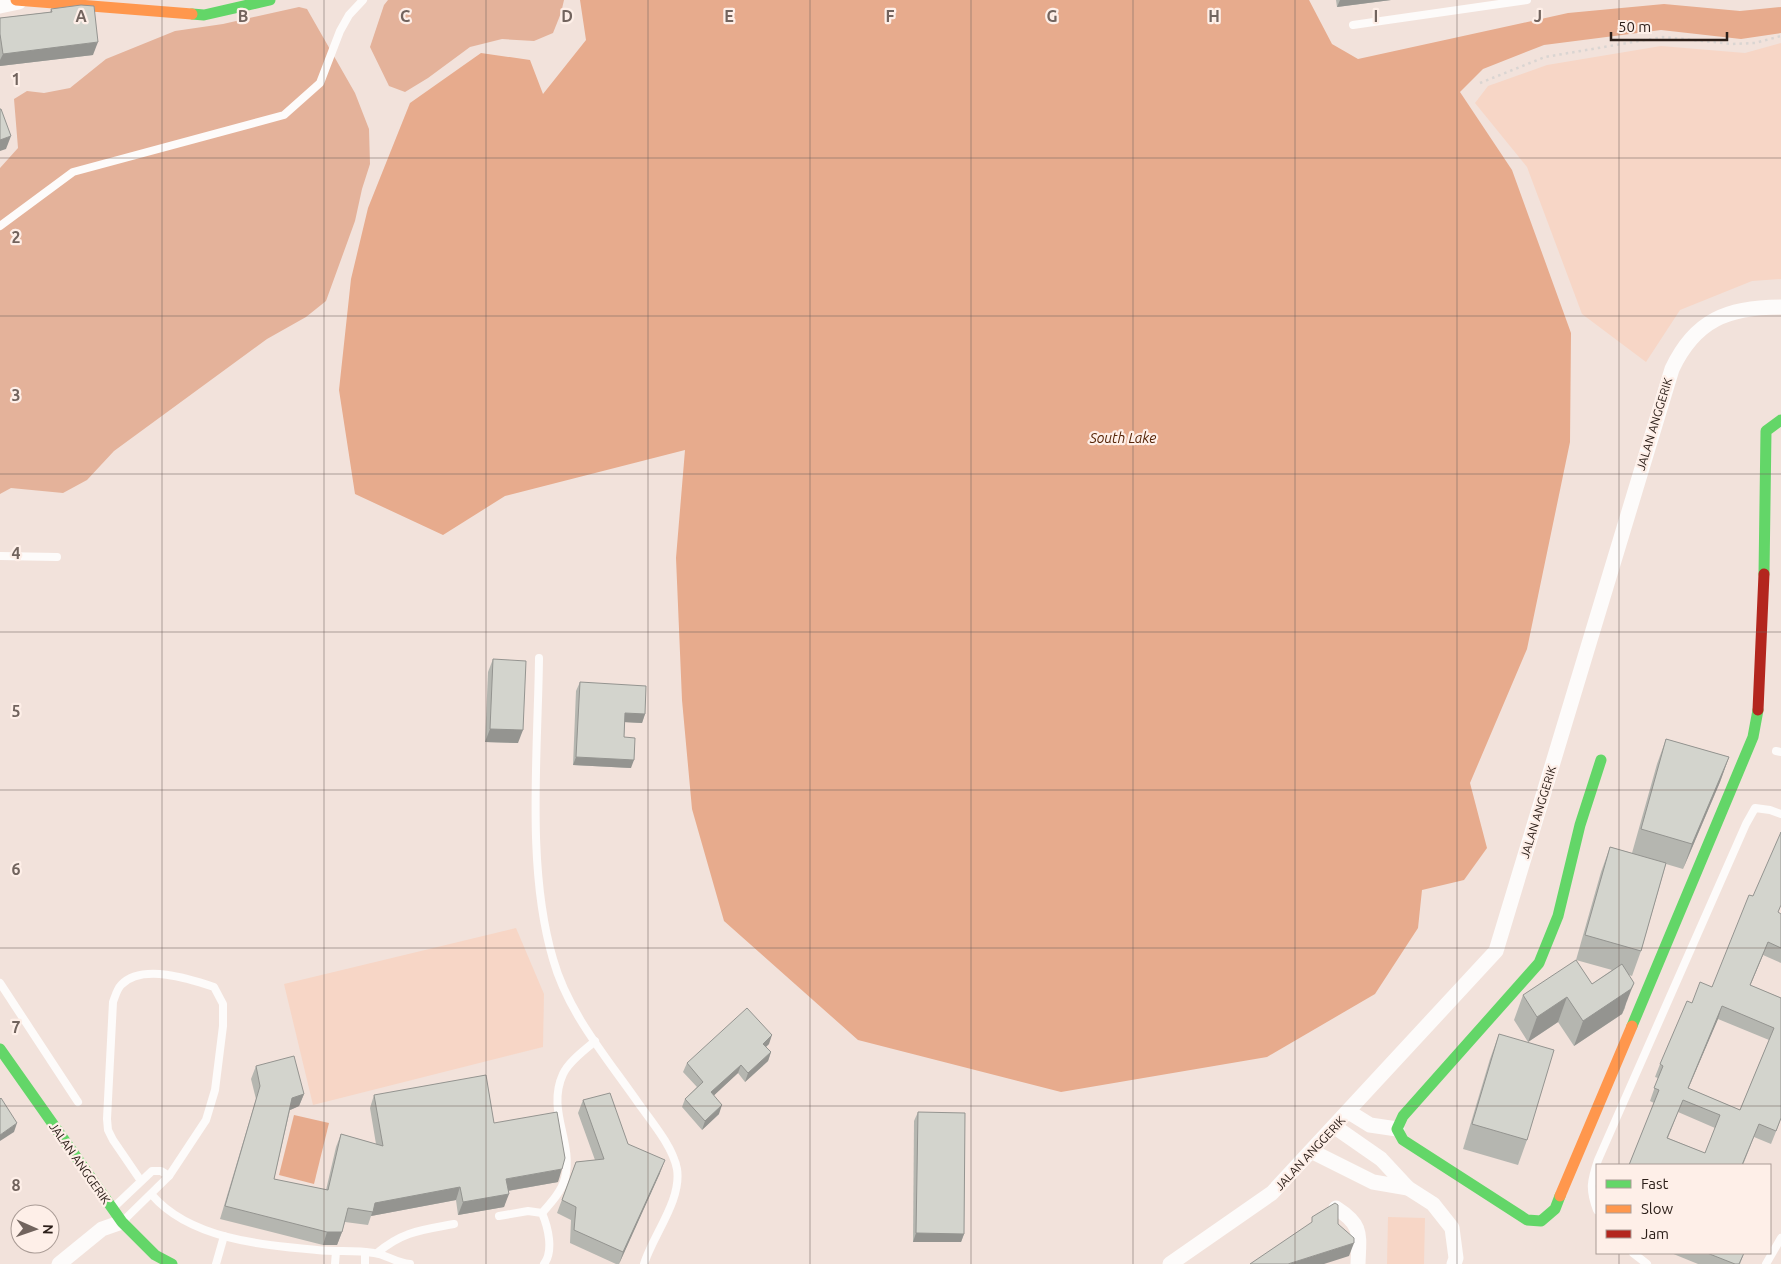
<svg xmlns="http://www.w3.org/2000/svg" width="1781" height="1264" viewBox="0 0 1781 1264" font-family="Ubuntu,sans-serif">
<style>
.green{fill:#f7d6c6}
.forest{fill:#e4b29a}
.water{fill:#e7ab8d}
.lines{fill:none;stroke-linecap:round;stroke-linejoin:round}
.path{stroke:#dad5d2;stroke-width:2.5;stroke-dasharray:2.5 4;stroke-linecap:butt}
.lane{stroke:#fdfbfa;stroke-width:8}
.street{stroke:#fdfbfa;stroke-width:15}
.fast{stroke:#63d668;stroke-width:11}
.slow{stroke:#ff974d;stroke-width:11}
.jam{stroke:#b3261e;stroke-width:11}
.wall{fill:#b5b6b0;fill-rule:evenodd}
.shaded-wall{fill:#949490}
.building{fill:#d3d4cd;stroke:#949490;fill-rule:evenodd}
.grid{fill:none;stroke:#72645e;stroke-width:1;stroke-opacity:0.55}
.labels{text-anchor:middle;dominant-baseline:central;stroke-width:4.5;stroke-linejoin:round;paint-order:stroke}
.street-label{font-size:12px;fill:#2d201a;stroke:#feefe8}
.water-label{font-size:14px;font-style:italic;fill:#562406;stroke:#feefe8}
.grid-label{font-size:16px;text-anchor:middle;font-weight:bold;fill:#72645e;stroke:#feefe8;stroke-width:4.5;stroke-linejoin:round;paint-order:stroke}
</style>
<rect width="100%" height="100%" fill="#f2e2db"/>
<g class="green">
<polygon points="1781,43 1781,279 1752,281 1680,310 1646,362 1582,314 1527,167 1475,103 1488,86 1547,65 1661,46 1745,53"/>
<polygon points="516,928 544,994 543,1047 313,1105 284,984"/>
<polygon points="1388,1217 1425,1218 1424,1264 1387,1264"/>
</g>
<g class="forest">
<polygon points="388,0 564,0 561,13 553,33 534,41 502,39 470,47 428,78 405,92 389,86 370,47 384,5"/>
<polygon points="299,7 307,9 355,93 369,129 370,164 362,189 355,221 326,301 306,317 267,339 114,451 87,480 63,493 11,488 0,494 0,168 18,148 14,99 27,91 44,93 70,88 106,59 175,31 223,24"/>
</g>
<g class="water">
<polygon points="580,0 1309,0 1332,44 1358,59 1568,13 1664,4 1740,11 1781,7 1781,33 1741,39 1661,30 1544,45 1483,69 1460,92 1512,170 1571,333 1570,442 1527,649 1470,783 1487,848 1464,880 1422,890 1418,928 1375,994 1267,1057 1061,1092 858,1040 724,921 692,809 682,700 676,558 685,450 505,496 443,535 355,494 339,390 351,279 368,208 410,103 481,53 530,60 543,94 586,40"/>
<polygon points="294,1115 329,1123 314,1184 279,1175"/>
</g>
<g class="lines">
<polyline class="path" points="1480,83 1545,57 1663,37 1732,44 1755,43 1781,36"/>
<g class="lane">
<polyline points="1353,25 1527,0"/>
<polyline points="0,226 73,172 284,115 320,83 340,31 349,15 363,0"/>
<polyline points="0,556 57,557"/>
<path d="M 539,658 C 538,752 526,868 553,959 C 568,1013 607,1058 639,1104 C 652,1122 673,1147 677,1169 C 682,1200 653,1235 644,1264"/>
<polyline points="1776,751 1781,752"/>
<polyline points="0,983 78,1102"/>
<path d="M 152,1195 C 190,1239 262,1245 317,1250 C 336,1252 355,1250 374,1253 C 385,1254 396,1263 410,1264"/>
<polyline points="114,1207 152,1171 161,1171 169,1176"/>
<path d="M 1597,1210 C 1589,1189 1591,1181 1598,1160 L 1746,824 L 1755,808 L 1770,810 L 1781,814"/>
<path d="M 542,1213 C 550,1204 562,1191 565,1178 C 574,1142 546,1111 563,1074 C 569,1061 585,1050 595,1041"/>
<path d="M 499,1216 L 528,1211 L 542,1213 C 548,1227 554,1251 544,1264"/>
<path d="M 124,1220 L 169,1176 L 206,1120 L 215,1090 L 223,1026 L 223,1004 L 214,987 C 190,979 142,963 121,985 C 117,989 115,997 113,1002 L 107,1119 L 108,1130 L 113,1140 L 141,1181"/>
<path d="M 377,1253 C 403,1231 422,1230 454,1224"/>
<polyline points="1633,1253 1647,1264"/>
<polyline points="216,1264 224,1236"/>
<polyline points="335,1264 336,1251"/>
<polyline points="365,1264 365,1252"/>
<polyline points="1766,1264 1781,1238"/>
</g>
<g class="street">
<polyline points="0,6 19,2"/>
<polyline points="1349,1112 1370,1125 1397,1129"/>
<polyline points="1335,1127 1381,1159 1408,1188 1433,1204 1452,1228 1456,1258 1454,1264"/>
<polyline points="1313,1152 1373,1182 1408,1188"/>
<path d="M 1336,1208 C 1363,1225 1359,1234 1358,1264"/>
<polyline points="59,1264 102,1229 122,1222"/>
<path d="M 1170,1264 L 1272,1193 L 1496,951 L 1672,369 C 1695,320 1728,307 1781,307"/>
</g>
<g class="fast">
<polyline points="192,14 204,15 270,0"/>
<polyline points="1764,574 1766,431 1781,420"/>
<polyline points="1632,1026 1753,737 1758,710"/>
<polyline points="0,1049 122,1222 155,1255 172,1264"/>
<polyline points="1560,1196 1555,1209 1541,1221 1527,1220 1403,1140 1397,1129 1403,1116 1539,963 1558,916 1580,825 1601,760"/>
</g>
<g class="slow">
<polyline points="16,0 192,14"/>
<polyline points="1560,1196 1632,1026"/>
</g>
<polyline class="jam" points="1758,710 1764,574"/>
</g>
<g class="wall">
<polygon points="1336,0 1391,0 1337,7"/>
<polygon points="51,9 93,55 0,66 0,18 50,12"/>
<polygon points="493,659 518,743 485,742 488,672"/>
<polygon points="580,682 645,714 642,723 625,722 624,737 631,768 573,765 576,691"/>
<polygon points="1666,739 1729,757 1720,782 1683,869 1666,864 1641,951 1632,976 1629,975 1625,1008 1622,1014 1574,1046 1558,1022 1528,1042 1514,1020 1523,995 1592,984 1612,970 1576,960 1601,872 1610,847 1632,853 1657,764"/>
<path d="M 1779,913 L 1781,914 L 1781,963 L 1763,955 L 1750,985 L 1781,998 L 1781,1119 L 1771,1144 L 1754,1137 L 1743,1165 L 1629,1165 L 1654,1103 L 1650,1101 L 1658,1078 L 1655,1077 L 1660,1064 L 1692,1003 L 1712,987 ZM 1718,1019 L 1769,1040 L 1740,1110 L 1688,1088 ZM 1678,1112 L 1715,1128 L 1705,1153 L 1668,1138 Z"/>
<polygon points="1499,1034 1527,1140 1518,1165 1463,1149 1490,1059"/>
<polygon points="769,1044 766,1047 771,1052 768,1061 745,1082 738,1073 714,1095 719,1114 702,1130 682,1107 685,1099 697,1087 683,1072 687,1063"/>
<polygon points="256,1066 304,1094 299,1106 290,1110 274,1179 326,1190 336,1147 341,1134 376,1144 370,1108 374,1095 494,1123 558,1182 508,1191 504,1207 458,1215 456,1200 371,1216 368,1225 345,1222 342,1232 337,1245 323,1245 220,1219 256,1099 251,1079"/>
<polygon points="583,1100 628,1144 660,1173 619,1264 616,1264 570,1243 571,1220 557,1213 576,1162 595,1160 578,1113"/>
<polygon points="918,1112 964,1234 961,1242 913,1242 914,1121"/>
<polygon points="1671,1253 1744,1253 1740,1264 1698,1264"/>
</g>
<g class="shaded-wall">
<polygon points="1340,0 1391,0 1337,7"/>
<polygon points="98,42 93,55 0,66 0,60 3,54"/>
<polygon points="11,136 6,149 0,151 0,140"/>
<polygon points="625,713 645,714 642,723 622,722"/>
<polygon points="490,729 523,730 518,743 485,742"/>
<polygon points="576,757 634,760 631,768 573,765"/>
<polygon points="1729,757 1720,782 1683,869 1692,844"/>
<polygon points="1768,942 1763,955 1745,998 1750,985"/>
<polygon points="1634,983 1622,1014 1574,1046 1583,1021"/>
<polygon points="1567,997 1558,1022 1528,1042 1537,1017"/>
<polygon points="1722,1006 1718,1019 1683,1101 1688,1088"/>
<polygon points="772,1035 769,1044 760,1052 763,1044"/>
<polygon points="771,1052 768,1061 745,1082 748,1073"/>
<polygon points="741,1065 738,1073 708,1101 711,1092"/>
<polygon points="304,1094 299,1106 288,1111 292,1098"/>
<polygon points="722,1105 719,1114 702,1130 705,1121"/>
<polygon points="17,1123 14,1132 0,1141 0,1135"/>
<polygon points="665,1160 660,1173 619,1264 623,1252"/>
<polygon points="562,1169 558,1182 501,1192 506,1179"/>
<polygon points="460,1187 456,1200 371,1216 375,1203"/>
<polygon points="509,1194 504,1207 458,1215 463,1202"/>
<polygon points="327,1232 342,1232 337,1245 323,1245"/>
<polygon points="916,1233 964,1234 961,1242 913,1242"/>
<polygon points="1354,1243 1349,1256 1324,1264 1288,1264"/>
</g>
<g class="building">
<polygon points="81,5 94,6 98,42 3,54 0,34 0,18 52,12 51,9"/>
<polygon points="0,109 1,109 11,136 0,140"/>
<polygon points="493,659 526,661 523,730 490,729"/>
<polygon points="580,682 646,686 645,714 625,713 624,737 635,738 634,760 576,757"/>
<polygon points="1666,739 1729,757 1692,844 1641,829"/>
<path d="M 1781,832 L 1781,905 L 1778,912 L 1781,914 L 1781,948 L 1768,942 L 1750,985 L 1781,998 L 1781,1118 L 1776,1131 L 1759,1124 L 1742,1165 L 1629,1165 L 1659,1090 L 1654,1088 L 1663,1066 L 1660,1064 L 1687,1001 L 1692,1003 L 1700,982 L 1712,987 L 1749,895 L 1753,896 ZM 1722,1006 L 1774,1028 L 1740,1110 L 1688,1088 ZM 1683,1100 L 1720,1115 L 1705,1153 L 1667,1138 Z"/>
<polygon points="1610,847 1666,863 1641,951 1585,935"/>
<polygon points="1576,960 1592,984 1622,964 1634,983 1631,989 1583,1021 1567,997 1537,1017 1523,995"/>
<polygon points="747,1008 772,1035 763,1044 771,1052 748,1073 741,1065 711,1092 722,1105 705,1121 685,1099 703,1082 687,1063"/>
<polygon points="1499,1034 1554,1050 1527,1140 1472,1124"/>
<polygon points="294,1056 304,1094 292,1098 274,1179 328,1190 341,1134 383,1146 374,1095 486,1075 494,1123 557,1112 565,1158 562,1169 506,1179 509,1194 463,1202 460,1187 375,1203 373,1212 348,1208 342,1232 327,1232 225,1206 260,1086 256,1066"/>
<polygon points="610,1093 628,1144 665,1160 623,1252 574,1230 576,1207 562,1200 576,1162 604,1159 583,1100"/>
<polygon points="1,1098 17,1123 0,1135 0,1099"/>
<polygon points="918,1112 965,1113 964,1234 916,1233"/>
<polygon points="1335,1203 1338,1205 1338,1224 1354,1238 1354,1243 1288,1264 1250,1264 1312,1222 1312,1217"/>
<polygon points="1707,1253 1744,1253 1739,1264 1735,1264"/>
</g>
<path class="grid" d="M 162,0 L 162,1264M 324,0 L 324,1264M 486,0 L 486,1264M 648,0 L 648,1264M 810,0 L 810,1264M 971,0 L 971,1264M 1133,0 L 1133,1264M 1295,0 L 1295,1264M 1457,0 L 1457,1264M 1619,0 L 1619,1165M 0,158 L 1781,158M 0,316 L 1781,316M 0,474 L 1781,474M 0,632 L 1781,632M 0,790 L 1781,790M 0,948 L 1781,948M 0,1106 L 1781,1106M 1619,1253 L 1619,1264"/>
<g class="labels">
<g class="street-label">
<text transform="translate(1654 424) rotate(-73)">JALAN ANGGERIK</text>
<text transform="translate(1538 812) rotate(-73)">JALAN ANGGERIK</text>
<text transform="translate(1310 1153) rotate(-47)">JALAN ANGGERIK</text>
<text transform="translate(80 1163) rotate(55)">JALAN ANGGERIK</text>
</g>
<g class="water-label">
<text x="1123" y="438">South Lake</text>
</g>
</g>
<g class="grid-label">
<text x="81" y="22">A</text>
<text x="243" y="22">B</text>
<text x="405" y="22">C</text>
<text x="567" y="22">D</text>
<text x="729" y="22">E</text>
<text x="890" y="22">F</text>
<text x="1052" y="22">G</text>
<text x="1214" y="22">H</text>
<text x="1376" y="22">I</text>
<text x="1538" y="22">J</text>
<text x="16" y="85">1</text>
<text x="16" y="243">2</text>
<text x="16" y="401">3</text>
<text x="16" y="559">4</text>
<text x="16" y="717">5</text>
<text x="16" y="875">6</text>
<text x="16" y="1033">7</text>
<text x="16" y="1191">8</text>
</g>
<rect x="1596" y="1164" width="175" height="90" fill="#feefe8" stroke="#aa9c96"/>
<rect x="1606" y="1180" width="25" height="8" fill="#63d668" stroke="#aa9c96"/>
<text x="1641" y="1189" font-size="15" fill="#2d201a">Fast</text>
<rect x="1606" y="1205" width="25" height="8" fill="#ff974d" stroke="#aa9c96"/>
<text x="1641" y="1214" font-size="15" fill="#2d201a">Slow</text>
<rect x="1606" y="1230" width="25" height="8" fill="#b3261e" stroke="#aa9c96"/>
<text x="1641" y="1239" font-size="15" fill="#2d201a">Jam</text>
<g transform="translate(35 1229) rotate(92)"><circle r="24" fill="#feefe8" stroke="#aa9c96"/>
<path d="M0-4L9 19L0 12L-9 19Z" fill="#72645e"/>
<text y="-8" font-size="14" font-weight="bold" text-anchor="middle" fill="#2d201a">N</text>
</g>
<path d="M1611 32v8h116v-8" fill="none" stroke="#2d201a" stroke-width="2.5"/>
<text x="1618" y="32" font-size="15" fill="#2d201a" stroke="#feefe8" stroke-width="4" paint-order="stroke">50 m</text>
</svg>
